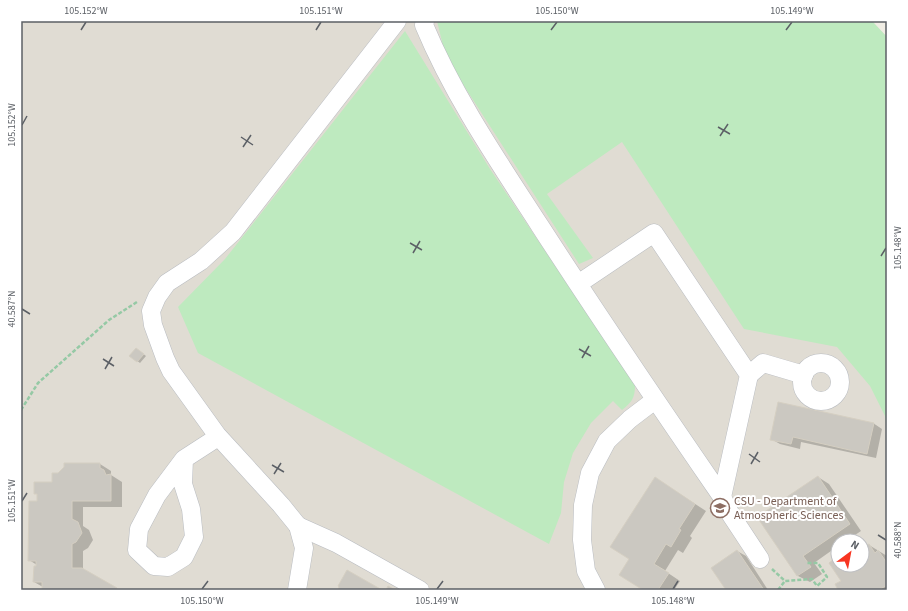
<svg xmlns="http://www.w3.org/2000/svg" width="908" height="611" viewBox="0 0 908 611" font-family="'Source Sans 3',sans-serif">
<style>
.education{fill:#e0dcd3;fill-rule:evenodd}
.green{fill:#beeabf}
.shadow{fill:#0003}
.building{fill:#cbc8c1;stroke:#d5cfc2}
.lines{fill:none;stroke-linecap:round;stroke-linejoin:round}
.minor-casing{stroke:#b9bcc1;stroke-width:19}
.path{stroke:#95c9a5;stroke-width:2.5;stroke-dasharray:4 2;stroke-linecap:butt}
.minor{stroke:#fff;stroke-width:18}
.ticks{fill:none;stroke:#5c6066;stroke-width:1.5}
.labels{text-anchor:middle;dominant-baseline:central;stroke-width:4;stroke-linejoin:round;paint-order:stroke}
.education-label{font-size:12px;fill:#785e54;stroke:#fff;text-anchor:start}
.neatline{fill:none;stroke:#5c6066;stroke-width:1.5}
.ticks-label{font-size:10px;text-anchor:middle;fill:#5c6066}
</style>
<rect width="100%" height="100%" fill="#f0ede4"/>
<path class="education" d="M 21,21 L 872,21 L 887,37 L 887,590 L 21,590 ZM 838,541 L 862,541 L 862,565 L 838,565 Z"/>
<g class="green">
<polygon points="437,21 872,21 887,37 887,431 885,416 870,386 837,347 744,329 622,142 547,194 593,258 579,264 446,58"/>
<path d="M 405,31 L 490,169 L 635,385 C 635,398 632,402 622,410 L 613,401 L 591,423 L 573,453 L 564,482 L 561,513 L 549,544 L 198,353 L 178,307 L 225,259 Z"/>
</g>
<g class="shadow">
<polygon points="138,350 146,356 140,363 131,356"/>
<polygon points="873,423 882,429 876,458 801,442 800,449 780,444 771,439"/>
<polygon points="100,464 111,471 111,475 122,482 122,507 83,507 83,526 89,530 93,540 88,548 83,551 83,570 119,590 43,590 43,587 34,582 37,565 29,560 38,494 53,483 58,474"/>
<polygon points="818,477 829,484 861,531 846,541 838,541 838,546 814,563 822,574 810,582 798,576 759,518"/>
<polygon points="666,485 706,511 690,536 692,538 683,553 678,550 665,571 680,581 674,590 645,590 630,559"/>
<polygon points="869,545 887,556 887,590 839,590 842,581 830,563 838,558 838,565 862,565 862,548"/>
<polygon points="737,551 746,556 768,590 727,590"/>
</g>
<g class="building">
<polygon points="136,348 144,354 137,362 129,356"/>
<polygon points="778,402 874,423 867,454 793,437 791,444 770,440"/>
<polygon points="64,463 100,463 100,468 104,470 106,475 111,474 111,501 72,501 72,519 78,522 82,533 76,542 72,544 72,568 82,568 117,588 117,590 42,590 42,582 33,582 34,566 36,566 36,561 28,561 29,501 37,501 37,494 34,494 34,482 52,482 52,473 58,473 64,467"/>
<polygon points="818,476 850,524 803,556 811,567 797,576 757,517"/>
<polygon points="655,477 695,504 679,529 681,530 671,547 666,544 654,564 669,573 658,590 643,590 619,575 629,559 610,547"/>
<polygon points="869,544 875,553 878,550 887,563 887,585 879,590 838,590 835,584 841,581 829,563 838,556 838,565 862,565 862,547"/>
<polygon points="737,550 764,590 726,590 711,568"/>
<polygon points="347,570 382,590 338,590 339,587 338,586"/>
<polygon points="388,586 395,590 386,590"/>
</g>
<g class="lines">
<g class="minor-casing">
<g id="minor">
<path d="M 425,21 L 424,25 C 454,97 498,161 540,226 C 599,317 660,407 722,497 L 749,375 L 654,233 L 578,284"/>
<circle cx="821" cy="382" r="19"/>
<polyline points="749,375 763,363 804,375"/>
<polyline points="184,459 183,484 191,509 194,537 184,557 168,567 154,566 137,550 139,529 157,495 184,459 218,437"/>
<polyline points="722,497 731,515 760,559"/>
<polyline points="298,526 336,543 420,590"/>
<polyline points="297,590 304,548 298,526 281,505 217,435 171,371 165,358 153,325 151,311 157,297 167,283 201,261 233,232 397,21"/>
<polyline points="596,590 586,571 582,540 583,505 590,473 607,441 630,419 655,400"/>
</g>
</g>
<g class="path">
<polyline points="21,410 38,383 109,320 137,302"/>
<polyline points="772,569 785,581 812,579 817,586 827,577 818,563 807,563"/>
<polyline points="778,590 785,581"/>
</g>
<use href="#minor" class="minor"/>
</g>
<path class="ticks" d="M 81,30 L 86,22M 316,30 L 321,22M 551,30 L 557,22M 786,30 L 792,22M 22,125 L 27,116M 718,127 L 730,134M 720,136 L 728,124M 241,137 L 253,145M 243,147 L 251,135M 410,243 L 422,250M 413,253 L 420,241M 881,256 L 886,248M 22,309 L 30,314M 579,349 L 591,356M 582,358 L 589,346M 103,359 L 114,366M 105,369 L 112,357M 749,454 L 760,462M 751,464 L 758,452M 272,465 L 284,472M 274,474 L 281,463M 22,501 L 27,493M 878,535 L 886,540M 202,589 L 208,581M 437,589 L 443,581M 673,589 L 678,581"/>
<defs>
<g id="school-ring" transform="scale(1)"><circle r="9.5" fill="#fff" stroke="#8d6e63" stroke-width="1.5"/><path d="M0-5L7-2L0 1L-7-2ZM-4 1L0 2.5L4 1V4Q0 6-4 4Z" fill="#8d6e63"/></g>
</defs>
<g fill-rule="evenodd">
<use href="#school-ring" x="720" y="508"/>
</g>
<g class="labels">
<g class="education-label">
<text x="734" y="501">CSU - Department of<tspan x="734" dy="14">Atmospheric Sciences</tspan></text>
</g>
</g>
<rect width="908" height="611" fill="none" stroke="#ffffff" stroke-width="44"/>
<g transform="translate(850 553) rotate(32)"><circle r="19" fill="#ffffff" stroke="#bebfc2"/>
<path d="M0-3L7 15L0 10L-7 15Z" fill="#f83521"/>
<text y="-6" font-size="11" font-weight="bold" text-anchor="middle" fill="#5c6066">N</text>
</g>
<rect x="22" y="22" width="864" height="567" class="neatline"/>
<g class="ticks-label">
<text x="86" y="14">105.152°W</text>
<text x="321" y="14">105.151°W</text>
<text x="557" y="14">105.150°W</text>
<text x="792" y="14">105.149°W</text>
<text transform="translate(11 125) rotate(-90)" y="4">105.152°W</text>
<text transform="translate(897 248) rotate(-90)" y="4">105.148°W</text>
<text transform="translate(11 309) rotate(-90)" y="4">40.587°N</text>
<text transform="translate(11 501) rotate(-90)" y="4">105.151°W</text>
<text transform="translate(897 540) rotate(-90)" y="4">40.588°N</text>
<text x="202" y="604">105.150°W</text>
<text x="437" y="604">105.149°W</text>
<text x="673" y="604">105.148°W</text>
</g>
</svg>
